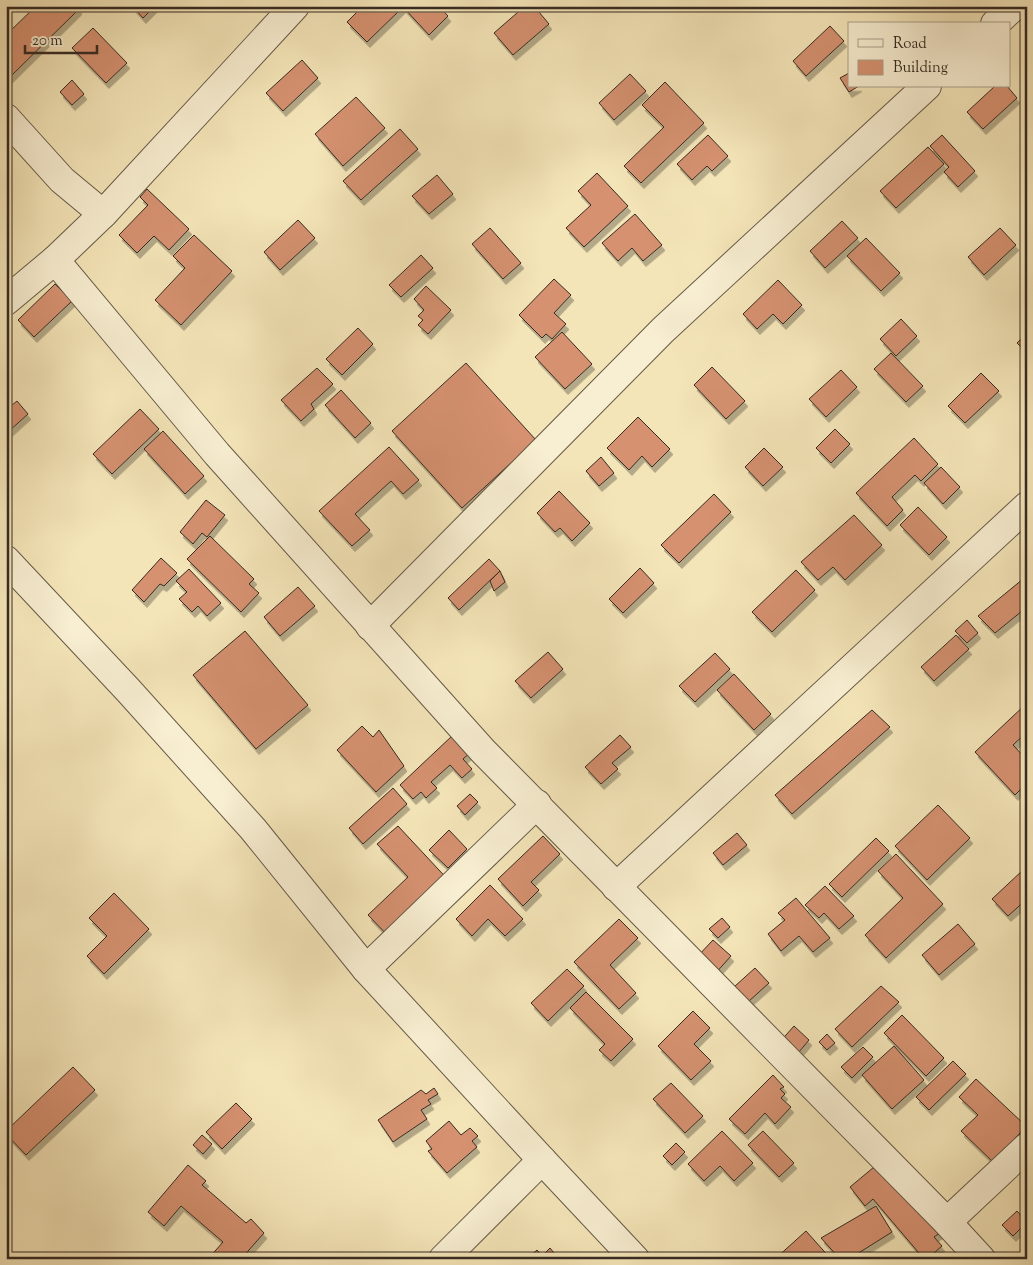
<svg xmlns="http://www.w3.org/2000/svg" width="1033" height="1265" viewBox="0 0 1033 1265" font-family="'Sorts Mill Goudy',serif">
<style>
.building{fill:#d5916f;stroke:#362b23;filter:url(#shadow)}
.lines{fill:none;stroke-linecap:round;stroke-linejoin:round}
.minor-casing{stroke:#665a48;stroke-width:30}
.minor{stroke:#f8eed1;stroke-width:28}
</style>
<defs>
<filter id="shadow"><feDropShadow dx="3" dy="5.5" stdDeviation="0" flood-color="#0004"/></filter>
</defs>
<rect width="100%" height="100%" fill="#f4e5b8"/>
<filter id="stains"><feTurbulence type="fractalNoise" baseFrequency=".004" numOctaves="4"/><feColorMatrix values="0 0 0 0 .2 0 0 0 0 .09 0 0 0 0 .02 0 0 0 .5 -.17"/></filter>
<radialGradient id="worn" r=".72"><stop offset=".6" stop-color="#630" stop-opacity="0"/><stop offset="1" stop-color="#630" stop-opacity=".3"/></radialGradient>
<g class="building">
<polygon points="36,6 77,6 79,9 6,81 6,35"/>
<polygon points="132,6 155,6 143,18"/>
<polygon points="363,6 439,6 448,16 429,35 403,7 367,42 347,22"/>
<polygon points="525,6 534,6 549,24 513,55 494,33"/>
<polygon points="830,26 844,41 806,76 793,61"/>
<polygon points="93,28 127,63 106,83 72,48"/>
<polygon points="302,60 318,78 283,111 266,93"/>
<polygon points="849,73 849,86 859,86 849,92 840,78"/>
<polygon points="630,74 646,91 614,120 599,103"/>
<polygon points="72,80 84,94 72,105 60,92"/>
<polygon points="665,82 704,123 641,183 624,166 664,127 642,105"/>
<polygon points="995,86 1007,86 1017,98 983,129 967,112"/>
<polygon points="356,97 385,128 343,166 315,134"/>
<polygon points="400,129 418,149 361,200 343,181"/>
<polygon points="708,135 728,156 712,171 707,166 692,180 677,164"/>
<polygon points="942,135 975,171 958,187 944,172 949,167 930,146"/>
<polygon points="928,147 944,164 896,208 880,191"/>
<polygon points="597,173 628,206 584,247 566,228 591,205 578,191"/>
<polygon points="437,175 453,194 429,214 412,196"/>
<polygon points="147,189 189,229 169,250 154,236 137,253 119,235 148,205 140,197"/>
<polygon points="635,214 662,245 643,261 632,248 618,261 602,243"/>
<polygon points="298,220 315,238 280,270 264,252"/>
<polygon points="842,221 858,238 825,268 810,251"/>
<polygon points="490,228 521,263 503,279 472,244"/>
<polygon points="1000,228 1016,245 984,275 968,257"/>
<polygon points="194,235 232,271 181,325 155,300 185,268 173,256"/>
<polygon points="866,238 900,273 881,291 847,256"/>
<polygon points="421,255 433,268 401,297 389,285"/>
<polygon points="554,279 571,295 554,313 566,324 552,339 546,334 542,338 519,315"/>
<polygon points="778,280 802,305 783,324 773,314 757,329 743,314"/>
<polygon points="55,284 72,301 34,337 18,320"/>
<polygon points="426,286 451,310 428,334 418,325 423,320 418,316 424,310 414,299"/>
<polygon points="901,319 917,336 896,356 880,339"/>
<polygon points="358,328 373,344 342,375 326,359"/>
<polygon points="562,332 592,364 565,389 535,357"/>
<polygon points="1027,333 1027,353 1017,343"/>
<polygon points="891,353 923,386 906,402 874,369"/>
<polygon points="466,363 536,440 462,508 392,431"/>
<polygon points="712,367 745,401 726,419 694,385"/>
<polygon points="317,368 333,384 311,404 314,409 301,421 281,400"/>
<polygon points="841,370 857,387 826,417 809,399"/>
<polygon points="981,373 999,391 965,423 948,406"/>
<polygon points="341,390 371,423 355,438 325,405"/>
<polygon points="17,401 28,414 8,432 6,430 6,410"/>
<polygon points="140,409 159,429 112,474 93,454"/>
<polygon points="638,417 670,449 652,467 642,456 629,470 607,448"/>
<polygon points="835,429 850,444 831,463 816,448"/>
<polygon points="163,431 204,476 185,494 144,449"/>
<polygon points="914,438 938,464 921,481 915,475 892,497 903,510 887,526 856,493"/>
<polygon points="389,447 419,480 403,494 391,481 355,514 370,530 352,546 319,511"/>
<polygon points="764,448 783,467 763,486 745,467"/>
<polygon points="601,457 614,473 599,486 586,471"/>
<polygon points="941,467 960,487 943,504 924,483"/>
<polygon points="559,491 590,523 572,541 560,528 555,532 537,513"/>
<polygon points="714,494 731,512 679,563 661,545"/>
<polygon points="206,500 225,515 207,537 202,533 193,544 180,532"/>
<polygon points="918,507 947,537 929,555 900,525"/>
<polygon points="854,515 882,545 845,580 833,567 818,580 801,562"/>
<polygon points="210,536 254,579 249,584 259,593 241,612 187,559"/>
<polygon points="161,558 177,573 164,586 160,584 144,602 132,590"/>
<polygon points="489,559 500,571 459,610 448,598"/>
<polygon points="640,568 654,583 623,613 609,599"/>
<polygon points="189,569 221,603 207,616 198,606 192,612 179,599 187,592 176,581"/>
<polygon points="796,570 815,590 772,632 752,612"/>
<polygon points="500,571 505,582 494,591 490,581"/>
<polygon points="1023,579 1027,583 1027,607 995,633 978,616"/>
<polygon points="298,587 315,606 280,636 264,617"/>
<polygon points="967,620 978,633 967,643 955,631"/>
<polygon points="245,631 308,705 256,749 193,675"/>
<polygon points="956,635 969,649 934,681 921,667"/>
<polygon points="548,652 563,669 531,698 515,681"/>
<polygon points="715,653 730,669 695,702 679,686"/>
<polygon points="734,674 771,714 754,730 717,690"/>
<polygon points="1027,703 1027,732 1013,745 1027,760 1027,783 1015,795 975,752"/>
<polygon points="872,710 890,727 792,814 775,795"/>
<polygon points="362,726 373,737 379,730 404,766 376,792 337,750"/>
<polygon points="453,735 470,753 463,759 472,769 462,778 450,765 431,782 437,788 426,798 421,792 413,799 400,785"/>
<polygon points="620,735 631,747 612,763 618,769 601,784 585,767"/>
<polygon points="393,788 407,804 363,844 349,828"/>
<polygon points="470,794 478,802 465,815 457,806"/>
<polygon points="938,805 970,838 927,880 895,846"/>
<polygon points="398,826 452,884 392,940 368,915 408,877 377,844"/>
<polygon points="449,830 467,849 448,868 429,850"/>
<polygon points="737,833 747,845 723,865 713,853"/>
<polygon points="543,836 560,854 531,882 539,890 523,906 498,879"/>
<polygon points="876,838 889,851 842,897 829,884"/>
<polygon points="896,854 943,904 886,958 865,935 903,898 878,871"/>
<polygon points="1023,870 1027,875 1027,899 1008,916 992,899"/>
<polygon points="490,885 523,919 505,936 488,919 472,936 456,919"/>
<polygon points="825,886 854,916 839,929 824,913 819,918 805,905"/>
<polygon points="114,893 149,929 104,974 87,956 107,936 89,918"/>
<polygon points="796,898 830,938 813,952 799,936 781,951 768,934 785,920 778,913"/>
<polygon points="722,918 730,927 718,938 709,929"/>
<polygon points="619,919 638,938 610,965 636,993 619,1009 574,962"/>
<polygon points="958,924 975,944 939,975 922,955"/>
<polygon points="713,940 731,956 714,975 696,958"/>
<polygon points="755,968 769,983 748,1002 734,987"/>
<polygon points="567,969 584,986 548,1021 531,1003"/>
<polygon points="881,986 899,1002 852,1047 835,1029"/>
<polygon points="586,992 633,1039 611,1061 599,1050 605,1044 570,1008"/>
<polygon points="693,1011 710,1028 694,1044 711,1061 691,1080 658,1046"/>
<polygon points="902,1015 944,1058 926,1076 884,1033"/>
<polygon points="794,1026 809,1040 794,1058 778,1044"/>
<polygon points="827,1034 835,1043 827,1050 819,1042"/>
<polygon points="894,1046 924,1080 892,1109 862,1075"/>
<polygon points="863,1047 873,1057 852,1078 841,1067"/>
<polygon points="953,1061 966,1074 929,1110 916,1097"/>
<polygon points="73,1067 95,1090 26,1155 6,1134 6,1131"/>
<polygon points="773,1075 784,1087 780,1089 785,1094 781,1098 791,1107 775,1124 765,1113 745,1134 729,1119"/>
<polygon points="976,1079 1026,1126 994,1163 961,1131 978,1115 959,1097"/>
<polygon points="671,1083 703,1116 685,1133 653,1099"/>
<polygon points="434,1088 438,1094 428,1100 431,1104 421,1110 427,1119 393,1142 378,1120 421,1090 426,1094"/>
<polygon points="236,1103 252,1119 222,1149 206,1132"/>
<polygon points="449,1121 461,1135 470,1128 478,1136 472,1141 477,1147 447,1173 428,1151 432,1149 426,1141"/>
<polygon points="722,1131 753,1163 734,1181 720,1166 704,1181 688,1164"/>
<polygon points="763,1131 794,1163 779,1177 748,1145"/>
<polygon points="202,1135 212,1144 203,1154 193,1145"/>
<polygon points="676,1143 685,1152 672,1165 663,1156"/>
<polygon points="880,1162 940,1233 934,1237 942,1246 927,1259 924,1259 873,1199 865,1206 850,1187"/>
<polygon points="188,1165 206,1181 202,1185 246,1223 251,1219 264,1233 241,1259 208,1259 223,1242 181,1206 164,1226 148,1212"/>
<polygon points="876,1206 892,1232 849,1259 840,1259 821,1238"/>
<polygon points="1017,1211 1027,1222 1013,1236 1002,1225"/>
<polygon points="806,1231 831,1259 775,1259"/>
<polygon points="550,1248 559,1259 527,1259 537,1250 542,1256"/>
</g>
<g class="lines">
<g class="minor-casing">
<g id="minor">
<polyline points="995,24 1014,6"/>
<polyline points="6,118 62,180 103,214"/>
<polyline points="55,260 217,454 483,751 947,1222 981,1259"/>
<polyline points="6,301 55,260 103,214 295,6"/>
<polyline points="6,560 128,690 253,829 366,969 542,1160 635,1259"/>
<polyline points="370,626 663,330 927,86"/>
<polyline points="616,887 1027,506"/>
<polyline points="366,969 537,804"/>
<polyline points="947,1222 1027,1147"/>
<polyline points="443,1259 542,1160"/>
</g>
</g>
<use href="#minor" class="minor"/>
</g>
<rect width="1033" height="1265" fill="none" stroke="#f4e5b8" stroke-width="25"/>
<rect x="8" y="8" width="1018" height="1250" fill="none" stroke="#362b23" stroke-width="2.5"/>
<rect x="12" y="12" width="1008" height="1240" fill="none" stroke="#362b23"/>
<rect x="848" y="22" width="162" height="65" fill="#f8eed1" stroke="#aaa08b"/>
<rect x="858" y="39" width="25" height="8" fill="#f8eed1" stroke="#aaa08b"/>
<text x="893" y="48" font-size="15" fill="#362b23">Road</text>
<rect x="858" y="60" width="25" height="15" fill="#d5916f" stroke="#aaa08b"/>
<text x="893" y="72" font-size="15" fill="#362b23">Building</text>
<path d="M25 45v8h72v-8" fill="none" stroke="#362b23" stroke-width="2.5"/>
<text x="32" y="45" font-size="15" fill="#362b23" stroke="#f8eed1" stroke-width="4" paint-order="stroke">20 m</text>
<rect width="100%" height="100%" filter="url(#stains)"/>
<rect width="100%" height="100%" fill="url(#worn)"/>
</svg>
